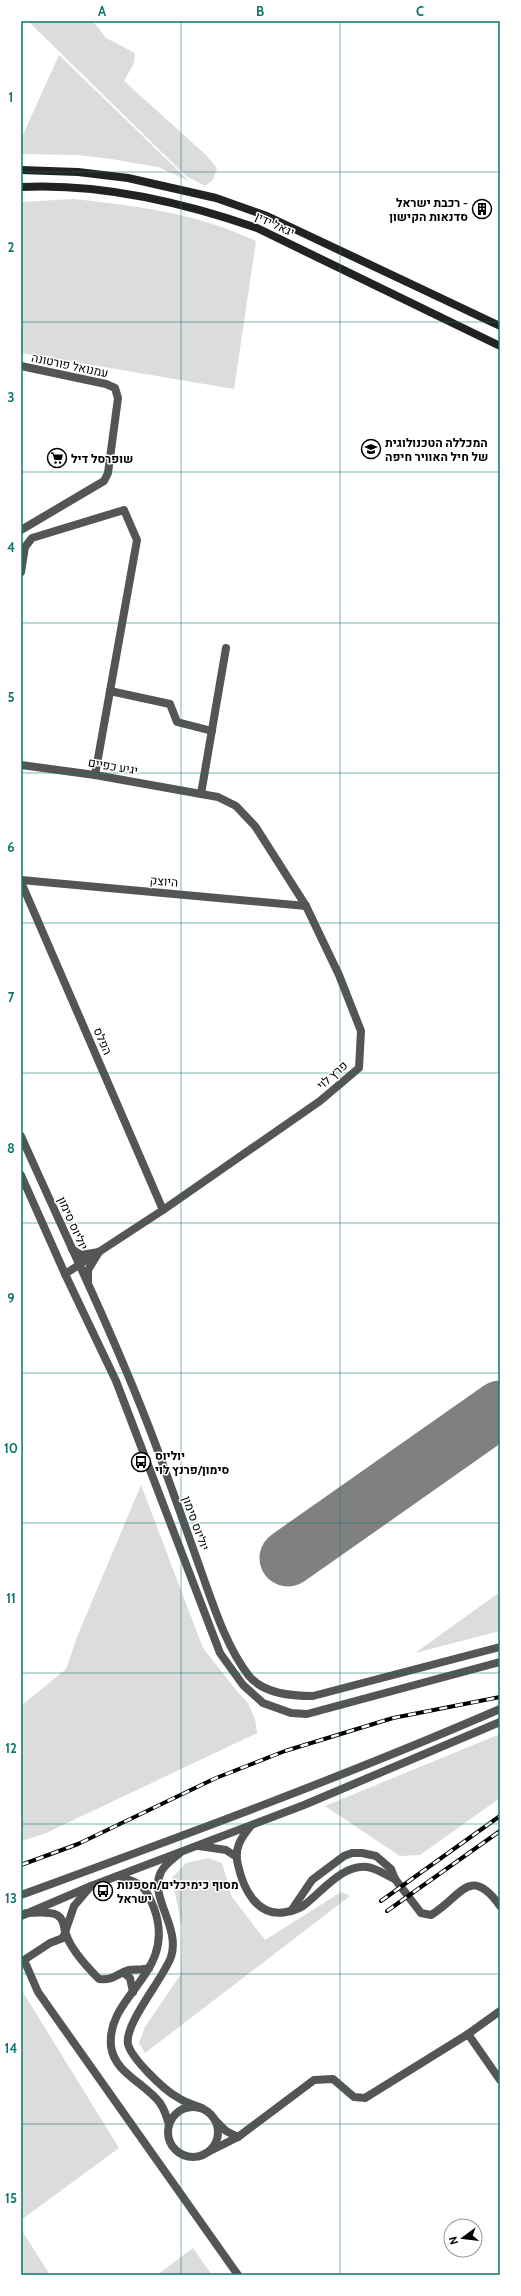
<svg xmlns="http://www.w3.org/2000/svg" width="521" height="2296" viewBox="0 0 521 2296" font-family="Cabin,Heebo,sans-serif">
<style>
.green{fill:#dcdcdc}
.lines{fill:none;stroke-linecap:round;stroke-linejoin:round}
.runway{stroke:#808080;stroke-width:57}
.minor{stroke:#555;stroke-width:8}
.tertiary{stroke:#555;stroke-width:8}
.secondary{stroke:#222;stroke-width:8}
.rail-casing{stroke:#000;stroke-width:4}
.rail{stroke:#fff;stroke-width:2.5;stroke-dasharray:8;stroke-linecap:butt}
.grid{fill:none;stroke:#0f766e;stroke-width:1;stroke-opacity:0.55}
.labels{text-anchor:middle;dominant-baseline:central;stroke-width:3;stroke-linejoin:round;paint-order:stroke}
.poi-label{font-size:12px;font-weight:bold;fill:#000;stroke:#fff;text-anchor:start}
.street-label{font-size:12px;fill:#000;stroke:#fff}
.neatline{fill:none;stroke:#0f766e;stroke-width:1.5}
.grid-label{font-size:13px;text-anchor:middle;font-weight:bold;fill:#0f766e}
</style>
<rect width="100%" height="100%" fill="#fff"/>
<g class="green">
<polygon points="28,21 93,21 106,38 135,53 134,63 124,81 206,155 217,168 213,180 205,186 186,176"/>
<polygon points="59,55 189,181 158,167 111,159 78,155 21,154 21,139"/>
<path d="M 73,199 C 139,206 195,213 256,241 L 234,389 L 21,353 L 21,202 Z"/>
<polygon points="141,1485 203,1648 236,1690 248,1703 255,1719 257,1733 44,1834 21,1841 21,1706 66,1669 77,1637"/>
<polygon points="500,1592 500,1631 415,1653"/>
<polygon points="500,1734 500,1798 420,1855 400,1856 325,1806"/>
<polygon points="208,1858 222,1863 232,1897 265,1940 341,1892 350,1896 145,2053 139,2043 145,2027 181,1974 182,1928 172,1878 186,1863"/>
<polygon points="21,1989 119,2148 21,2220"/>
<polygon points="21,2229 50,2275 21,2275"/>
<polygon points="193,2248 212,2275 157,2275"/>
</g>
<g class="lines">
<polyline class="runway" points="288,1558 500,1409"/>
<g class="minor">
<polyline points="21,366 106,384 115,388 118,398 108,473 104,481 21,530"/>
<polyline points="21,572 25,547 32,538 124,510 137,540 95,775"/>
<polyline points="110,691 170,704 177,722 212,731"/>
<polyline points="21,765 95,775 201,794 218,797 236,806 255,826 306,906 339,975 361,1031 359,1068 320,1101 163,1210 65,1274"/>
<polyline points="201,794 226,648"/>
<polyline points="21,880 306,906"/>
<polyline points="21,882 163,1210"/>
<path d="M 250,1827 C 240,1839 234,1849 238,1865 C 243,1888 257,1918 286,1912 C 292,1911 298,1909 303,1906 C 321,1893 342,1864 367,1867 C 376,1868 386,1875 395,1879"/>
<polyline points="199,1846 226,1850 235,1856"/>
<path d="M 180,1853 C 174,1858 165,1864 161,1872 C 148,1896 181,1927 171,1957 C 163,1979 124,2024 128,2044 C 131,2058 164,2090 177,2097 C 184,2102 194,2105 202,2108"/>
<path d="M 118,1876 C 141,1883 145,1885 154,1908 C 178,1974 106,1994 111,2046 C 114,2073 145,2083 160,2103 C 164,2109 167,2117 169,2125"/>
<path d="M 291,1911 L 312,1880 L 344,1856 L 352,1853 L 362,1853 L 376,1856 L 391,1869 L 395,1879 L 421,1913 L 431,1915 C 461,1897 470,1864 500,1906"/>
<path d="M 26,1913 C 35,1913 49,1911 57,1915 C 65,1920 63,1927 66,1934 C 71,1950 87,1967 99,1979 C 114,1981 117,1973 129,1970 C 136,1969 142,1970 149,1968"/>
<polyline points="24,1960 38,1992 238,2275"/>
<polyline points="21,1962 50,1943 63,1938 74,1906 91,1886"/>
<polyline points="124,1973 130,1978 133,1992"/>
<polyline points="468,2034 500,2080"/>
<circle cx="193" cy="2132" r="25"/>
<polyline points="216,2121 226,2131 238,2137"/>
<polyline points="210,2151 238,2137 314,2080 333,2079 354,2097 365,2098 468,2034 500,2011"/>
</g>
<g class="tertiary">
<path d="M 21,1136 C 65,1235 113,1333 152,1435 C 169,1480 185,1526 201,1571 C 214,1607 226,1646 249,1676 C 264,1694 292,1696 313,1696 L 500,1647"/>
<polyline points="21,1175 65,1274 116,1381 220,1653 243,1685 263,1703 291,1713 307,1714 500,1662"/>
<polyline points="72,1249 81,1255 99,1252"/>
<polyline points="88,1282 88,1270 99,1252"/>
<path d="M 21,1895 C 182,1836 343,1777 500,1709"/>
<polyline points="21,1916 91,1886 304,1805 500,1722"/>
</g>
<g class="secondary">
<polyline points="21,170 78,172 128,178 216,198 267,216 500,326"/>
<path d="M 21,187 C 100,183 182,202 257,228 L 500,346"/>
</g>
<g class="rail-casing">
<g id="rail">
<polyline points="21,1865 78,1844 216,1778 285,1751 393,1718 500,1697"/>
<polyline points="381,1901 500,1816"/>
<polyline points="387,1911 500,1831"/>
</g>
</g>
<use href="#rail" class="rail"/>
</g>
<path class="grid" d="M 181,21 L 181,2275M 340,21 L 340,2275M 21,172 L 500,172M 21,322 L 500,322M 21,472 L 500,472M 21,623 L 500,623M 21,773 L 500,773M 21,923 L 500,923M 21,1073 L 500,1073M 21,1223 L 500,1223M 21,1373 L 500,1373M 21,1523 L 500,1523M 21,1673 L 500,1673M 21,1824 L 500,1824M 21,1974 L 500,1974M 21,2124 L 500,2124"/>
<defs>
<g id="building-ring" transform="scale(1)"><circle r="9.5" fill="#fff" stroke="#000" stroke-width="1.5"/><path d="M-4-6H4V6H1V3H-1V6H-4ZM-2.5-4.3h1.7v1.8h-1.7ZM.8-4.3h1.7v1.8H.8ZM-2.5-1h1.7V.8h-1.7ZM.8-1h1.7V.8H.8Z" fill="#000"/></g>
<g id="university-ring" transform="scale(1)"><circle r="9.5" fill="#fff" stroke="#000" stroke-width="1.5"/><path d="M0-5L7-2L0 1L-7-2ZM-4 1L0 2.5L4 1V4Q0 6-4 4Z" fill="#000"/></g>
<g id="supermarket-ring" transform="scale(1)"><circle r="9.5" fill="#fff" stroke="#000" stroke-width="1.5"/><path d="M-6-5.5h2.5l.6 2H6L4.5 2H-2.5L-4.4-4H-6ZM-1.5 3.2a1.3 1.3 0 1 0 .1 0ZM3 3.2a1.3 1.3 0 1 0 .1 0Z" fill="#000"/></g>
<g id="bus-ring" transform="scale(1)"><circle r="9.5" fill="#fff" stroke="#000" stroke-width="1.5"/><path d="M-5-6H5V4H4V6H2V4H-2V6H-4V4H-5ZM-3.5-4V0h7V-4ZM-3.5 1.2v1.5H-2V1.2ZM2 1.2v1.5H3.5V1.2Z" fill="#000"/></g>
</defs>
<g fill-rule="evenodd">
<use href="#building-ring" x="482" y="209"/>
<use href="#university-ring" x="371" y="449"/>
<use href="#supermarket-ring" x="57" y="458"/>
<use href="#bus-ring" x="141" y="1462"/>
<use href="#bus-ring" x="103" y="1891"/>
</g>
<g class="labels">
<g class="poi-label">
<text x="468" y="202" text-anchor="end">רכבת ישראל -<tspan x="468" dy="14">סדנאות הקישון</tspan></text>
<text x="385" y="442">המכללה הטכנולוגית<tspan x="385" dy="14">של חיל האוויר חיפה</tspan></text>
<text x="71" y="458">שופרסל דיל</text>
<text x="155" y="1455">יוליוס<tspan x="155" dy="14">סימון/פרנץ לוי</tspan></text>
<text x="117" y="1884">מסוף כימיכלים/מספנות<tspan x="117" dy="14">ישראל</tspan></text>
</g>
<g class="street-label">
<text transform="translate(275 224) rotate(25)">יגאל ידין</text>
<text transform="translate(70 365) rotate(12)">עמנואל פורטונה</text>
<text transform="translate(113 766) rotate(10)">יגיע כפיים</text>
<text transform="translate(164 881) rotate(5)">היוצק</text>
<text transform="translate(103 1041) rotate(67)">הפלס</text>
<text transform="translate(332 1075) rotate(-41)">פרץ לוי</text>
<text transform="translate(73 1223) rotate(66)">יוליוס סימון</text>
<text transform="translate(196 1523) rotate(70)">יוליוס סימון</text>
</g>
</g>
<rect width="521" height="2296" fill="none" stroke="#ffffff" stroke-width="44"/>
<g transform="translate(463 2238) rotate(255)"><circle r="19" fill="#ffffff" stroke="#999999"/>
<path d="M0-3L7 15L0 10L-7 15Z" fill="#000000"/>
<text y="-6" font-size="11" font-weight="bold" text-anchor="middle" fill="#000000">N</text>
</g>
<rect x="22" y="22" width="477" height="2252" class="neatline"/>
<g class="grid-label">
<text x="102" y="16">A</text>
<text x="260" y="16">B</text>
<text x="420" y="16">C</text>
<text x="11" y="102">1</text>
<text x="11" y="252">2</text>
<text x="11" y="402">3</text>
<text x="11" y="552">4</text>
<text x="11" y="702">5</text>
<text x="11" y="852">6</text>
<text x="11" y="1002">7</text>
<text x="11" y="1153">8</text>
<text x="11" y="1303">9</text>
<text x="11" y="1453">10</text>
<text x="11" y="1603">11</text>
<text x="11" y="1753">12</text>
<text x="11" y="1903">13</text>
<text x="11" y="2053">14</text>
<text x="11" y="2203">15</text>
</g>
</svg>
